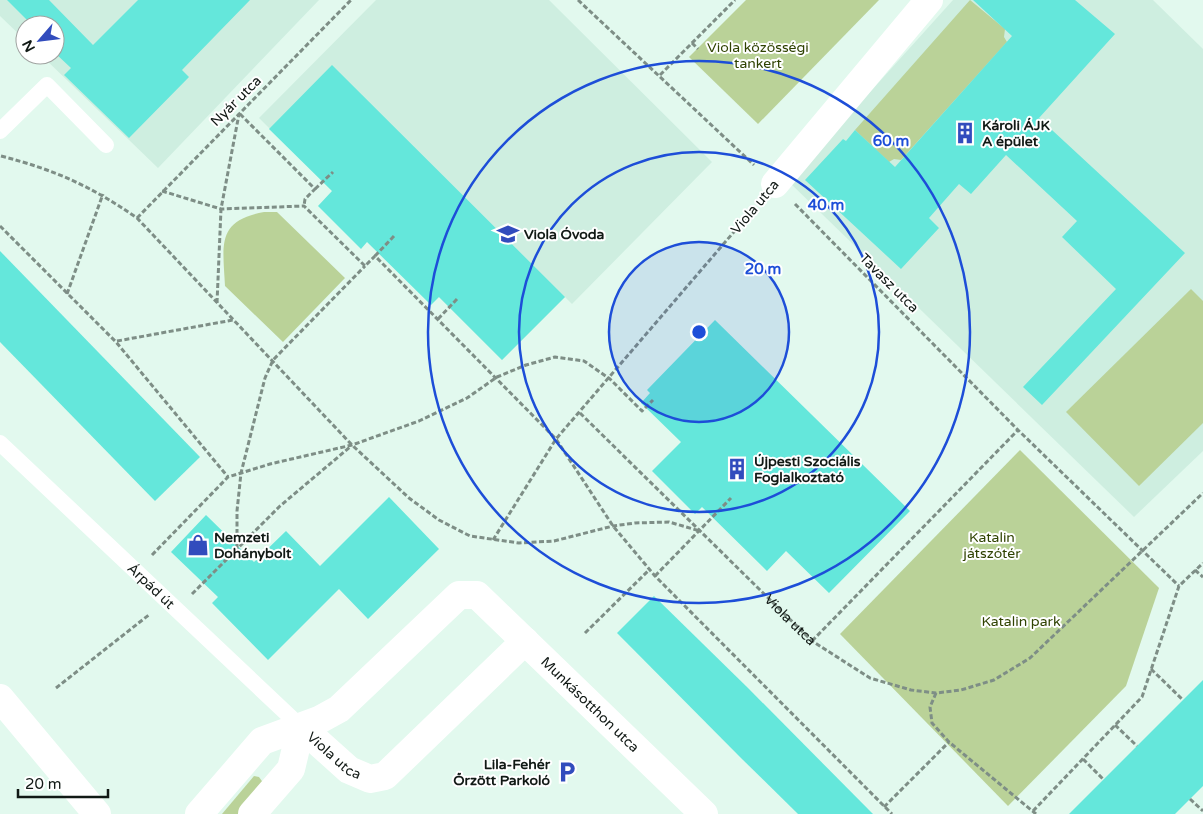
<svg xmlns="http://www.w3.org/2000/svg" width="1203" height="814" viewBox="0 0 1203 814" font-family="'Varela Round',sans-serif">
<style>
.built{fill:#ceeee0}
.green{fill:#bad298}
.building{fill:#64e7db}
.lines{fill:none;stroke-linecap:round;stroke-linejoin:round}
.path{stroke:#7e8e86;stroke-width:3;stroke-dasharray:5 2.5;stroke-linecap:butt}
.service{stroke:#fff;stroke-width:16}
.minor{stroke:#fff;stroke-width:28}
.secondary{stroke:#fff;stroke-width:28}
.ring{fill:none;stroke:#1d4ed8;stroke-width:2.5}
.labels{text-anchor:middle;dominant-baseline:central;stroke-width:4;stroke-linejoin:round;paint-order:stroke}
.park-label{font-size:14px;fill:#2f4201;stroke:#fff}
.street-label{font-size:14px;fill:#111915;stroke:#fff}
.poi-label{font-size:14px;font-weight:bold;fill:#111915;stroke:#fff;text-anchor:start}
.centre{fill:#1d4ed8;stroke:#fff;stroke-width:2.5}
.ring-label{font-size:15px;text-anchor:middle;font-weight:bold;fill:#1d4ed8;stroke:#fff;stroke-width:4;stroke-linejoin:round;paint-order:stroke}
</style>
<rect width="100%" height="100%" fill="#e2f9ee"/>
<g class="built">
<polygon points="0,0 319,0 158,168 41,55 55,55 55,25 25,25 25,40 0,16"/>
<polygon points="376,0 549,0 712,162 572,304 565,297 502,360 259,118"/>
<polygon points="953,0 1153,0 1203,49 1203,451 1134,517 789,182"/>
</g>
<g class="green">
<polygon points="746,0 879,0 758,124 689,57"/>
<polygon points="970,0 1005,29 1004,37 1007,42 901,160 894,159 889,162 855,130"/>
<path d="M 264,212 L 277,212 L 345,278 L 283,342 L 225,286 C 223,245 216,221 264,212 Z"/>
<polygon points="1191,289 1203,301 1203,423 1139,486 1066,412"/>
<polygon points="1020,450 1159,588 1126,686 1008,806 840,634"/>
<polygon points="254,776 259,777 264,784 241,814 222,814"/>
</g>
<g class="building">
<polygon points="7,0 49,0 93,45 138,0 250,0 182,70 189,77 129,138 64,75 71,68 55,53 55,25 32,25"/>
<polygon points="973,0 1075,0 1115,34 1039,118 1185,253 1042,405 1023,387 1116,289 1062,237 1077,221 1006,155 971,194 959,184 929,218 939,228 901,269 805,180 843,139 846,141 855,130 895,167 1012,36"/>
<polygon points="332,65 565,297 502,360 439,297 431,305 367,242 361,249 318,206 332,191 269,129"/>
<polygon points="0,251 200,457 155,501 0,342"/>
<polygon points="715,320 910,511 829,593 786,551 767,571 702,507 695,514 652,471 681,442 641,403 650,393 647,390"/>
<polygon points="389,497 439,549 368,619 339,589 268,660 212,603 218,597 171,552 206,515 254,562 286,531 320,566"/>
<polygon points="654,596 748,688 873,814 798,814 740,757 617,633"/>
<polygon points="1203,680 1203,786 1175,814 1069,814"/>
</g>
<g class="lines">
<g class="path">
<polyline points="578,0 754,165"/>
<polyline points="692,43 698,49"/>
<polyline points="660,75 735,0"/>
<polyline points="240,114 315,189 305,199 304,206"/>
<path d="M 1,156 C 55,170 91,186 137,218 L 352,445 L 409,498 L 439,520 L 470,536 L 519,543 L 554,541 L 613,526 L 635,523 L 669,522 L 700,531"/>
<polyline points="315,189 333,172"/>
<polyline points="162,191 221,209 304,206 365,266 375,256 556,439 613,526 655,576 892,814"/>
<polyline points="795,204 1018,430 1179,586"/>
<polyline points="137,218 351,0"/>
<polyline points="0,226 116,342 228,477"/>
<polyline points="375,256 395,235"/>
<polyline points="67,294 103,194"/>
<polyline points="217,303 221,209 239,114"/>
<polyline points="438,319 458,298"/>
<polyline points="117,341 233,320"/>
<path id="s1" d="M 580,413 L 812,641 L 870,678 L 911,690 L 936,693 L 961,690 L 994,680 L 1030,658 L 1203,493"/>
<polyline points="493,540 556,439 757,205"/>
<polyline points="237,549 237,511 241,473 265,378 273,360 365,266"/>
<polyline points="152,555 228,477 270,464 352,445 419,421 467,398 497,377 526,365 555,357 584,361 610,379 642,411 653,400"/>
<polyline points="1195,570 1203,577"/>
<polyline points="655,576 731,498"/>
<polyline points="192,594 280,506 350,447"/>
<polyline points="585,633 650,569"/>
<polyline points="812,641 1018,430"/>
<polyline points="1151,669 1183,700"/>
<polyline points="56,688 150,614"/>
<polyline points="936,693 930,707 932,723 949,742 1036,814"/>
<polyline points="1115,725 1137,746"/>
<polyline points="1083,759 1104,780"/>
<polyline points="1190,799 1203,811"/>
<polyline points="884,807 949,742"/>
<polyline points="1033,811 1142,697 1179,586 1203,563"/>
</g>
<g class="service">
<polyline points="0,131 47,85 106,145"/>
<path id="s2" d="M 0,443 L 301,727"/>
</g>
<g class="minor">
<polyline points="775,184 929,0"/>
<path id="s3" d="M 301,727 L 349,770 L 370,779 L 385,776 L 525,641"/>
<path id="s4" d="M 199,814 L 262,741 L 319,720 L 339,709 L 459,595 L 477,595 L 704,814"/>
<polyline points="252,814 291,769 301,727"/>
</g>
<polyline class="secondary" points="0,698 97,814"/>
</g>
<circle cx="699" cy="332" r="90" fill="#1d4ed8" fill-opacity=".12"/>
<g class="ring">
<circle cx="699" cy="332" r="90"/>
<circle cx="699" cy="332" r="180"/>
<circle cx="699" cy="332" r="271"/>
</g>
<defs>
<g id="building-bare" transform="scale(1.725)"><path d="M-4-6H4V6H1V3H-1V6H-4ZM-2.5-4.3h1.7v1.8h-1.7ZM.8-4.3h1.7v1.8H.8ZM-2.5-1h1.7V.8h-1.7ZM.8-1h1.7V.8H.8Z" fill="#314cbd" stroke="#fff" stroke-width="2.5" paint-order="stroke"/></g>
<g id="school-bare" transform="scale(1.725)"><path d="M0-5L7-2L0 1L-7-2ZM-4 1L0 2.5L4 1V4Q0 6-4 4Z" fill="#314cbd" stroke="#fff" stroke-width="2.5" paint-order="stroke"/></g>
<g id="shop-bare" transform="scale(1.725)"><path d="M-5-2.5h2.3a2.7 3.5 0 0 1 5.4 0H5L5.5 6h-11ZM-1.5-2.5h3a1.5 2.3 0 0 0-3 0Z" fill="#314cbd" stroke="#fff" stroke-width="2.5" paint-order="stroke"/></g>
<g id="parking-bare" transform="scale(1.725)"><path d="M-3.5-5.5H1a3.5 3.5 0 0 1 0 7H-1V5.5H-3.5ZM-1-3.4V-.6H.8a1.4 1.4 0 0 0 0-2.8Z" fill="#314cbd" stroke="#fff" stroke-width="2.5" paint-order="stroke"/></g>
</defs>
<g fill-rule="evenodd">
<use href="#building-bare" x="965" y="133"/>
<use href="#school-bare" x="508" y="234"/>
<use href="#building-bare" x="737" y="469"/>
<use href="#shop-bare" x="198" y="545"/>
<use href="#parking-bare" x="567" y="772"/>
</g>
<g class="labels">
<g class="park-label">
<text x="758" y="47">Viola közösségi<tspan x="758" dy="16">tankert</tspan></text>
<text x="992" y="537">Katalin<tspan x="992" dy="16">játszótér</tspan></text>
<text x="1021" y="621">Katalin park</text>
</g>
<g class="street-label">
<text transform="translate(236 101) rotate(-45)">Nyár utca</text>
<text transform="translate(755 207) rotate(-50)">Viola utca</text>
<text transform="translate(889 283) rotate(45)">Tavasz utca</text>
<text stroke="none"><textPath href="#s2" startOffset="208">Árpád út</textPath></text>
<text stroke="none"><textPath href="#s1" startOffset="295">Viola utca</textPath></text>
<text stroke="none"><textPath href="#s4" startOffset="521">Munkásotthon utca</textPath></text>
<text stroke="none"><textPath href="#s3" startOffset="44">Viola utca</textPath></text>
</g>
<g class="poi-label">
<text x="982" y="125">Károli ÁJK<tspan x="982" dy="16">A épület</tspan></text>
<text x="524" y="234">Viola Óvoda</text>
<text x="754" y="461">Újpesti Szociális<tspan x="754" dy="16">Foglalkoztató</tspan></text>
<text x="214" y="537">Nemzeti<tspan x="214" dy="16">Dohánybolt</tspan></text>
<text x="550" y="764" text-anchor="end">Lila-Fehér<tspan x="550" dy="16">Őrzött Parkoló</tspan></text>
</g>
</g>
<circle cx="699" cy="332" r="8" class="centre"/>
<g class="ring-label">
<text x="891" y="146">60 m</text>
<text x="826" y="210">40 m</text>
<text x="763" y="274">20 m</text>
</g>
<g transform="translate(40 40) rotate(242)"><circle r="24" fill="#ffffff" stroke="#a0a3a1"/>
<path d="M0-4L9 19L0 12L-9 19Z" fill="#314cbd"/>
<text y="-8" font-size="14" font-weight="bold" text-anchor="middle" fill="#111915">N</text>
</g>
<path d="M18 789v8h90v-8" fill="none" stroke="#111915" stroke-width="2.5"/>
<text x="25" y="789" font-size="15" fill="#111915" stroke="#ffffff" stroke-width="4" paint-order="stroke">20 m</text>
</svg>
